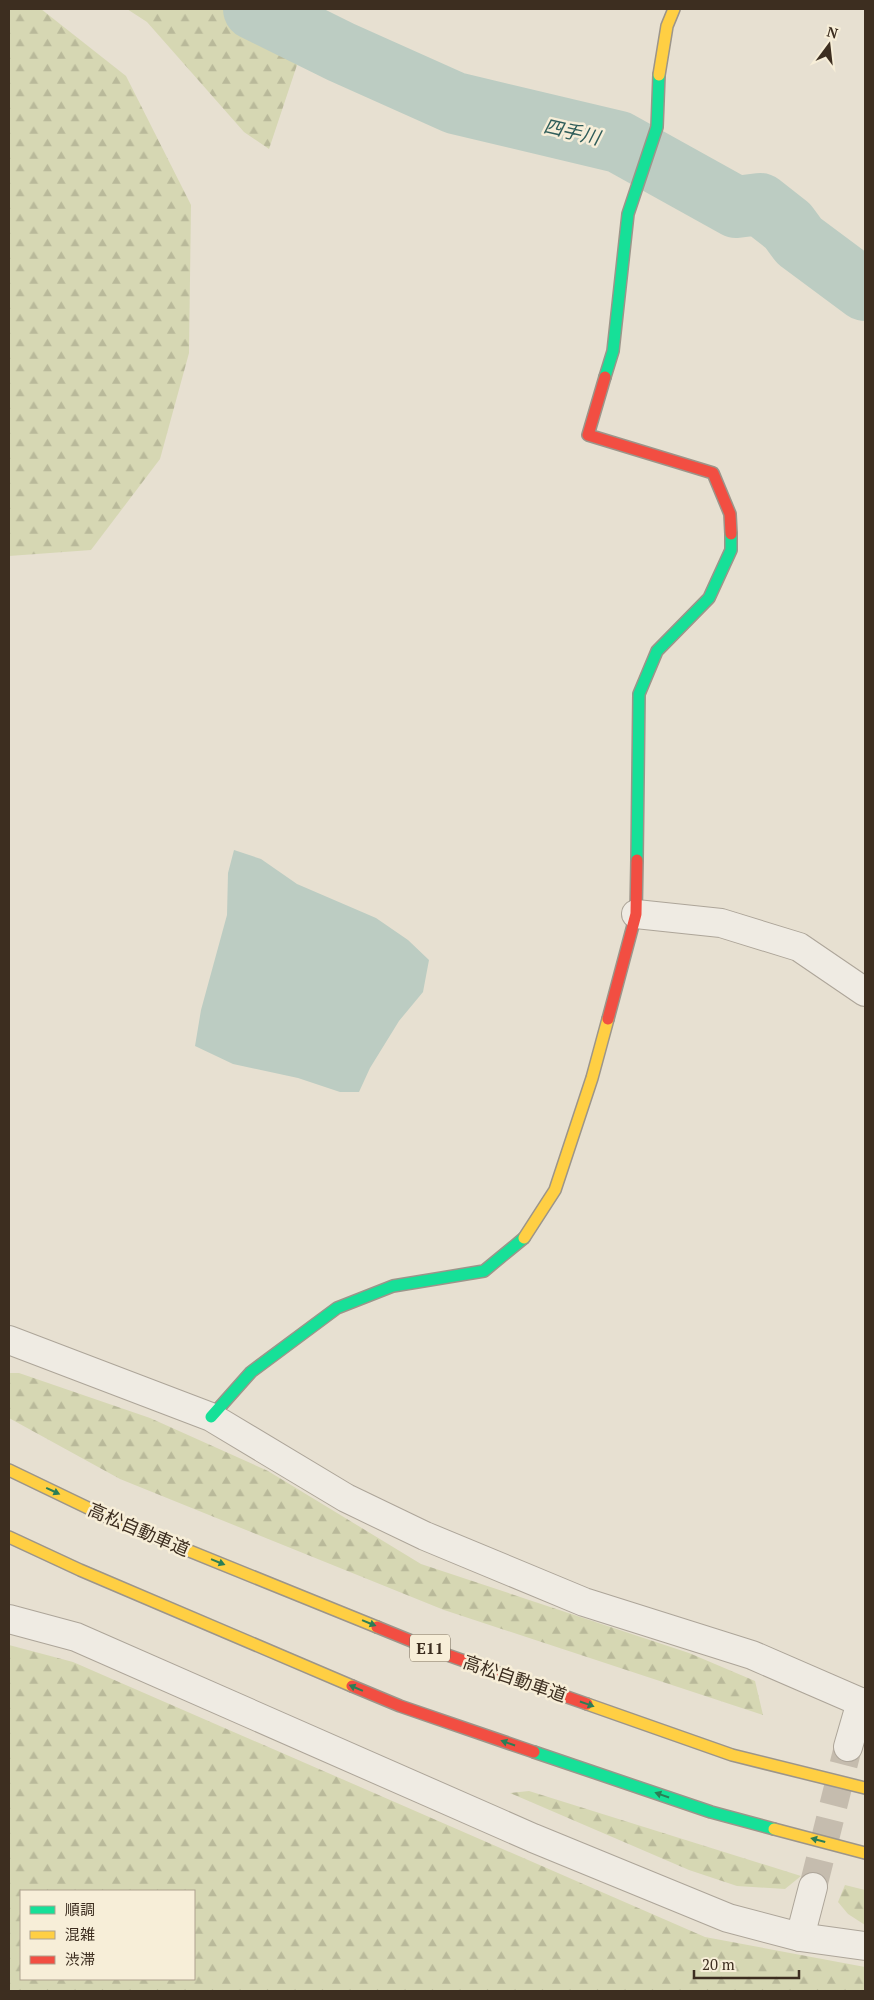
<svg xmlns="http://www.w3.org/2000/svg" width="874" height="2000" viewBox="0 0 874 2000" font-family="'PT Serif','Noto Sans JP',serif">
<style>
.forest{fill:url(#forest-firs);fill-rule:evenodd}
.water{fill:#bcccc2}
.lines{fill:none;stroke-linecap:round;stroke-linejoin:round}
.river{stroke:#bcccc2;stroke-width:62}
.street-tunnel{stroke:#c5bcae;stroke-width:28;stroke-dasharray:28 14;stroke-linecap:butt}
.street-casing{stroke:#ada599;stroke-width:30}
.fast-casing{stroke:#9c958a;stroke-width:14}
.slow-casing{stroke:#9c958a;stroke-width:14}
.jam-casing{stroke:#9c958a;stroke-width:14}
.street{stroke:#efebe3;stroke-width:28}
.fast{stroke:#16e098;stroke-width:11}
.slow{stroke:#ffcf43;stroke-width:11}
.jam{stroke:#f24e42;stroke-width:11}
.oneway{fill:#2b7e56}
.labels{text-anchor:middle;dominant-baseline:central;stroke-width:5;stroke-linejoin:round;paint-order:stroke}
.shield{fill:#f7eed8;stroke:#756857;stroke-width:1}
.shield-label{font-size:16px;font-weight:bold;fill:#3d2e20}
.street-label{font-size:18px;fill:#3d2e20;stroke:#f7eed8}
.water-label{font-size:19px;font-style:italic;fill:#2f5d5a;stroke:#f7eed8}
</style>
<defs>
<pattern id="forest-firs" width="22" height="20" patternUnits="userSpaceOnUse" patternTransform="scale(1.25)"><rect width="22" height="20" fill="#d6d7b3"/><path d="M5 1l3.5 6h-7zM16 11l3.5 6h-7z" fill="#b9b99a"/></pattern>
</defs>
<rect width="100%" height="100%" fill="#e7e0d1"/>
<g class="forest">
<polygon points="9,9 41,9 126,76 191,205 189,353 160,459 91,550 9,556"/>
<polygon points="127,9 240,9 305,41 269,149 244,132 147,22"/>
<polygon points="9,1373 19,1373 150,1418 268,1471 421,1564 689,1653 755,1681 763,1715 444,1610 120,1479 9,1418"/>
<path d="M 9,1645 L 73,1662 L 705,1937 L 865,1967 L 865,1991 L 9,1991 ZM 21,1891 L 194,1891 L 194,1979 L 21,1979 Z"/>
<polygon points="529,1791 801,1876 785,1889 737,1886 689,1870 510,1793"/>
<polygon points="845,1885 865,1890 865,1925 848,1914 838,1902"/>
</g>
<polygon class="water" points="234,850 261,859 297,884 376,918 408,940 429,960 423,992 399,1021 370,1068 359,1092 340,1092 298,1078 233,1064 195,1046 201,1010 227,915 228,873"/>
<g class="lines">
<polyline class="river" points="254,9 341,52 455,103 619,142 736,207 760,204 788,226 799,241 865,290"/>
<polyline class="street-tunnel" points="813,1887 848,1747"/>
<g class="street-casing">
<g id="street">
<polyline points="636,914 721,923 799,947 865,992"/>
<polyline points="9,1340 211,1417 346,1498 425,1536 584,1602 752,1655 865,1704"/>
<polyline points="9,1619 76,1637 533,1838 728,1918 800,1937 865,1946"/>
<polyline points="848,1747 861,1702"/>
<polyline points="800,1937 813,1887"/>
</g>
</g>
<g class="fast-casing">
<g id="fast">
<polyline points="605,377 613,351 628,214 657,127 659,75"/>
<polyline points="637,860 639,694 657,651 709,598 731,550 731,534"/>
<polyline points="211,1417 251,1372 337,1308 393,1286 484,1271 524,1238"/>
<polyline points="534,1752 711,1812 774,1829"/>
</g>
</g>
<g class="slow-casing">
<g id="slow">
<polyline points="659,75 667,26 674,9"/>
<polyline points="524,1238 555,1190 592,1078 608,1019"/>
<polyline points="9,1470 113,1520 377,1627"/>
<polyline points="9,1537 80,1570 352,1686"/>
<polyline points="587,1704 732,1755 865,1788"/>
<polyline points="774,1829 865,1853"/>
</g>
</g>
<g class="jam-casing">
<g id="jam">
<polyline points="605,377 588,435 713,473 730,514 731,534"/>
<polyline points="608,1019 636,914 637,860"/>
<polyline points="377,1627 436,1651 587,1704"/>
<polyline points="352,1686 400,1706 534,1752"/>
</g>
</g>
<use href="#street" class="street"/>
<use href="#fast" class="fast"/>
<use href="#slow" class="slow"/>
<use href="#jam" class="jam"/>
</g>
<defs><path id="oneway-solid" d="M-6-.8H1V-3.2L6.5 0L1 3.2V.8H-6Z" transform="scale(1.25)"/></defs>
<g class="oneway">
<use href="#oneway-solid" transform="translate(53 1491) rotate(25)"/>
<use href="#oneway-solid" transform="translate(218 1562) rotate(22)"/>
<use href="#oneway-solid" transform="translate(369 1623) rotate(22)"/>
<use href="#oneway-solid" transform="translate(356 1688) rotate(-157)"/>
<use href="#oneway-solid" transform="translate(587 1704) rotate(19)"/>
<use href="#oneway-solid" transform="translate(508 1743) rotate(-161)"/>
<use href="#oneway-solid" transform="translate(662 1795) rotate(-161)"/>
<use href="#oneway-solid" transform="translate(818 1840) rotate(-165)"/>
</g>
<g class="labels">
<rect class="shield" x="410" y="1634.5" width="40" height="27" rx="4"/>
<g class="shield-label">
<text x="430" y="1648">E11</text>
</g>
<g class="street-label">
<text transform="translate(139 1529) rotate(23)">高松自動車道</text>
<text transform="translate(515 1678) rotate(19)">高松自動車道</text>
</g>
<g class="water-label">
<text transform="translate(572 131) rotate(13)">四手川</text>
</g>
</g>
<rect width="874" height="2000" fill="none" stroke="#3d2e20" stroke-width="20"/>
<rect x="20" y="1890" width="175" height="90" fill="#f7eed8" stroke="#ada18e"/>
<rect x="30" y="1906" width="25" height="8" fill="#16e098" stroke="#ada18e"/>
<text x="65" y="1915" font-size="15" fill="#3d2e20">順調</text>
<rect x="30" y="1931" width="25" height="8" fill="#ffcf43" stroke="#ada18e"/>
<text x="65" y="1940" font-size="15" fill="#3d2e20">混雑</text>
<rect x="30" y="1956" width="25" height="8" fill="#f24e42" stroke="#ada18e"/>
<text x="65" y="1965" font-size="15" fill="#3d2e20">渋滞</text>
<g transform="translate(829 45) rotate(15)" stroke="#f7eed8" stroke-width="4" paint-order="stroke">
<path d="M0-4L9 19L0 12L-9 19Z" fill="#3d2e20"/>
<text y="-8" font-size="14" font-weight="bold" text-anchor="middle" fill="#3d2e20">N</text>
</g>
<path d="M694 1970v8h105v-8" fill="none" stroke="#3d2e20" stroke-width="2.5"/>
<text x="702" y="1970" font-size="15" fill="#3d2e20" stroke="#f7eed8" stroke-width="4" paint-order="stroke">20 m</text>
</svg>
